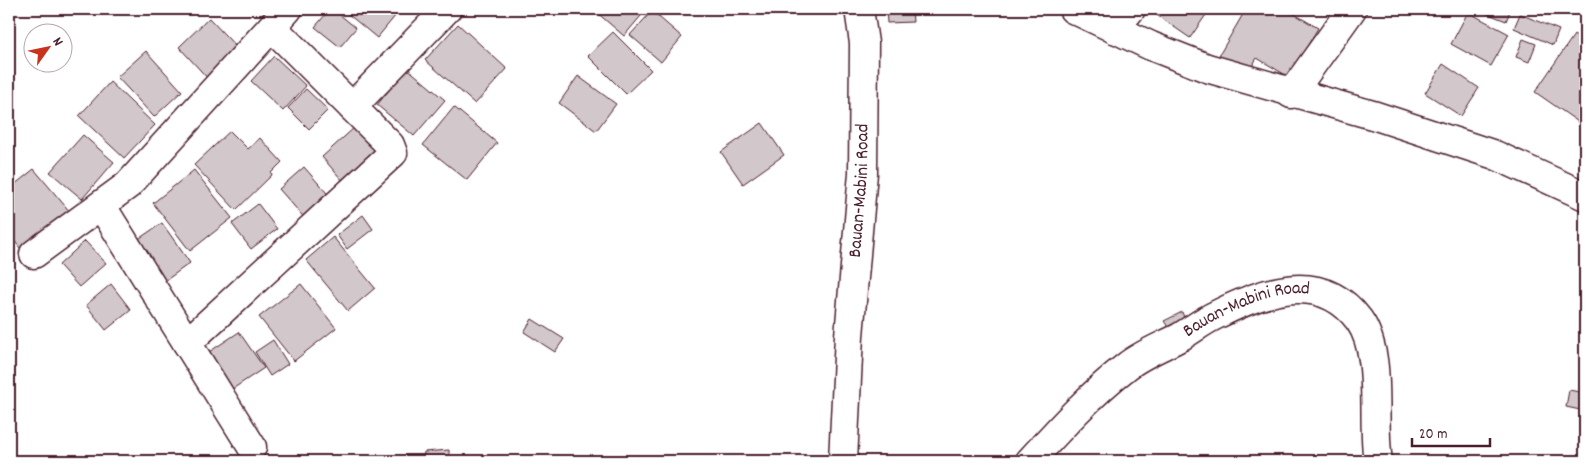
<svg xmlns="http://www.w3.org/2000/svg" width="1594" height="470" viewBox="0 0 1594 470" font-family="Dekko,sans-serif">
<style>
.building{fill:#d2c7cb;stroke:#4a1f2b}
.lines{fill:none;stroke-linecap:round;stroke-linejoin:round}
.street-casing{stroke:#4a1f2b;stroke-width:31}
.secondary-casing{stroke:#4a1f2b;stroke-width:31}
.street{stroke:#fff;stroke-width:28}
.secondary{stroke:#fff;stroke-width:28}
.labels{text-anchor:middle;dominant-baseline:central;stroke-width:4.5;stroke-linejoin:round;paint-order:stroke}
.street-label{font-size:19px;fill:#4a1f2b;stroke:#fff}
</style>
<rect width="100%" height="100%" fill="#fff"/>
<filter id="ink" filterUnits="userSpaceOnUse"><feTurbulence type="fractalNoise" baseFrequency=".02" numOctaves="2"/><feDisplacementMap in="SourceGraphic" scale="10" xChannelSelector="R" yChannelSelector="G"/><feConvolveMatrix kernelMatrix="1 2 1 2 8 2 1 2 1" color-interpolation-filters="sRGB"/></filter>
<g filter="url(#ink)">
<g class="building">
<polygon points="330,9 333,9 356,28 340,47 315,27"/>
<polygon points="342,9 401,9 377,38"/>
<polygon points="597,9 645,9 646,10 624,36 595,11"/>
<polygon points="675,9 685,9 679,14"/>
<polygon points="886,9 912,9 913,22 887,23"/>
<polygon points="1148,9 1210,9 1190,38"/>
<polygon points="1246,9 1286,9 1318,28 1289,77 1257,58 1247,74 1218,57"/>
<polygon points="1476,9 1511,9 1506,21"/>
<polygon points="652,11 682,37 661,62 630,35"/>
<polygon points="1468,12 1509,34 1491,66 1451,44"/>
<polygon points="1520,14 1559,30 1553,45 1514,28"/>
<polygon points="209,18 242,53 211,82 179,47"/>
<polygon points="458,24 507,69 475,104 425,60"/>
<polygon points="613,32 651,70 626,94 588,56"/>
<polygon points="1574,35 1585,43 1584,126 1535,92"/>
<polygon points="1523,39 1536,44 1529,62 1516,57"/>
<polygon points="146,51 182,91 154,117 117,77"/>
<polygon points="274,56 306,86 283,111 251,81"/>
<polygon points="1443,64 1479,88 1461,116 1425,93"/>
<polygon points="407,68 445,100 414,136 377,105"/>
<polygon points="578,76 616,104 596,131 559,103"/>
<polygon points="110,82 155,125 124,158 79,116"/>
<polygon points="306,89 328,110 309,129 288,108"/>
<polygon points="454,107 497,143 467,180 423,145"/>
<polygon points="762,123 784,155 743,184 721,152"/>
<polygon points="355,127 383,158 349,188 322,157"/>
<polygon points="230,131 248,149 260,138 282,162 271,173 272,175 236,210 194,165"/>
<polygon points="83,135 114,162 82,199 50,172"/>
<polygon points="304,167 333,200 308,222 279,189"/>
<polygon points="34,169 71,213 24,253 9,234 9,189"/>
<polygon points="194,170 232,218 190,251 153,203"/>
<polygon points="258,204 277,229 251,249 232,224"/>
<polygon points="363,215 373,229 347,249 337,235"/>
<polygon points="162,223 190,263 165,281 137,240"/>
<polygon points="333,237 375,288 348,311 306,260"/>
<polygon points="85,241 106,263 79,287 59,265"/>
<polygon points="111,284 131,310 106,330 86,305"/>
<polygon points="301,284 336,328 294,361 259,317"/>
<polygon points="1182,312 1185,320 1170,330 1164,321"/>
<polygon points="532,319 564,339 555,352 524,332"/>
<polygon points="239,332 264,368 231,390 206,354"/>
<polygon points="273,340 288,364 270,376 255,352"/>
<polygon points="1569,390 1585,393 1585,411 1566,407"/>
<polygon points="449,450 449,461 423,461 424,452"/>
</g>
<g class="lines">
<g class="street-casing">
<g id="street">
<polyline points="1073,9 1151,46 1207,68 1376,116 1495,155 1585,196"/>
<polyline points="1114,29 1131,9"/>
<polyline points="1291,94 1352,9"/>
<polyline points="352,107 447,9"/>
<polyline points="101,205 252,447"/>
<polyline points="34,254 128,185 288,9"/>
<polyline points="187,343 393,153 390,145 272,27"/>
</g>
</g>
<g class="secondary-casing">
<g id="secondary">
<path id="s1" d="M 843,461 L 849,336 L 863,173 L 864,43 L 859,9"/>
<path id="s2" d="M 1030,461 C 1061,427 1091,394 1127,366 C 1142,354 1163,346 1180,337 C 1192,330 1203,321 1216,315 C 1263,291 1321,269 1359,320 C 1384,355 1371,420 1378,461"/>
</g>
</g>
<use href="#street" class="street"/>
<use href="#secondary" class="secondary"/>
</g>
</g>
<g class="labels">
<g class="street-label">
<text stroke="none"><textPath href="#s1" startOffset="271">Bauan-Mabini Road</textPath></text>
<text stroke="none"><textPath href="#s2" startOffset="270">Bauan-Mabini Road</textPath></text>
</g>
</g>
<rect width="1594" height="470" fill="none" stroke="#fff" stroke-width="30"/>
<rect x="15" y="15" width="1564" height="440" fill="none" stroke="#4a1f2b" stroke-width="2" filter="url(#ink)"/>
<g transform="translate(48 48) rotate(57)"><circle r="24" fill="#ffffff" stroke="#b7a5aa"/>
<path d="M0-4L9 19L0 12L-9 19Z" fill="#c8321e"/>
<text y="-8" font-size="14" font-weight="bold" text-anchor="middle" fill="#4a1f2b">N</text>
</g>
<path d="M1412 438v8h78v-8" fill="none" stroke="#4a1f2b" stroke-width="2.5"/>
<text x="1419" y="438" font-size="15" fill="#4a1f2b" stroke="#ffffff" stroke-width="4" paint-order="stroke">20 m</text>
</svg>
